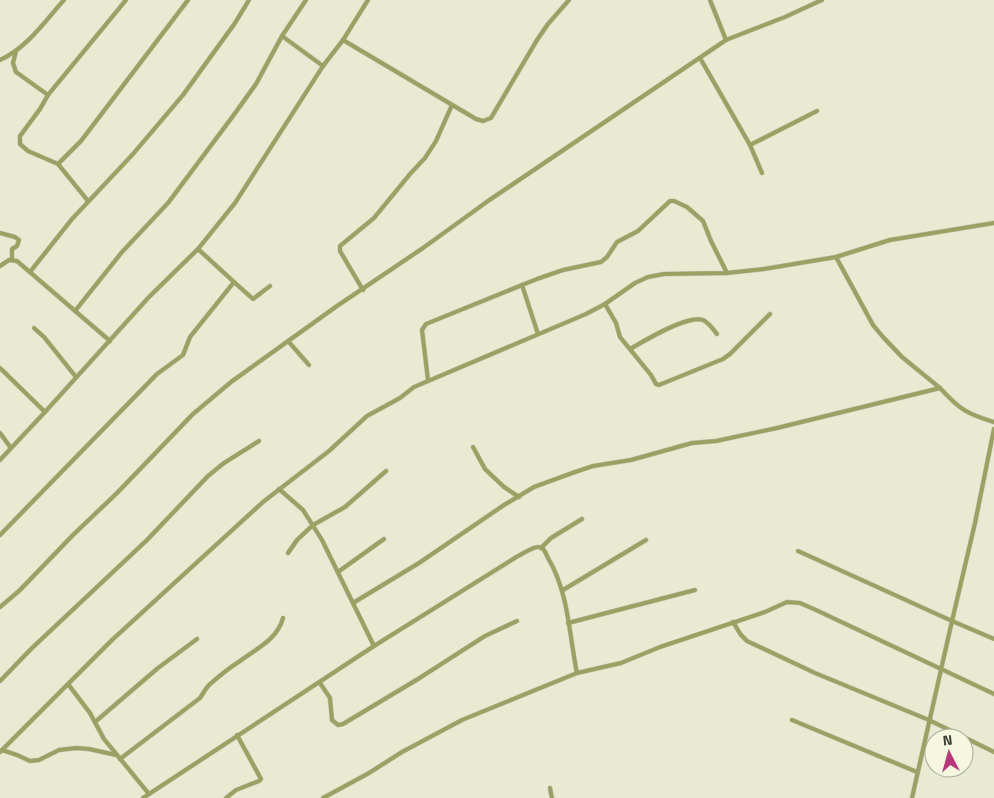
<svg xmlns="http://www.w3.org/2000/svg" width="994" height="798" viewBox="0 0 994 798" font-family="'Titillium Web',sans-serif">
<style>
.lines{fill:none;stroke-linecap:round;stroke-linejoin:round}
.minor-casing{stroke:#c6c8b2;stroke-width:5}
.minor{stroke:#9ca063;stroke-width:4}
</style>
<rect width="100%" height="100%" fill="#e8ead2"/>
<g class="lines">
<g class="minor-casing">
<g id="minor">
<polyline points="710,0 726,40"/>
<polyline points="282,36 323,66"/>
<polyline points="343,40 476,119 483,121 491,118 537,40 548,24 569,0"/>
<polyline points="16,51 13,63 16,72 48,95 126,0"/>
<polyline points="700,58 750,145 762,173"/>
<path d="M 0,60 C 27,48 45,21 64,0"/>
<polyline points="48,95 40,109 20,136 20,144 28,151 58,164 88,201"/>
<polyline points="750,145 817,111"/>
<polyline points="58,164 81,141 188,0"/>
<polyline points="0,233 15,237 19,240 17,246 12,249 12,260"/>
<polyline points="836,257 873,325 883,337 902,357 940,388"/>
<polyline points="0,266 9,260 17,261 110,341"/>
<polyline points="30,272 72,219 133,154 183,95 235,23 249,0"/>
<polyline points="234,282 253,299 270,286"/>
<polyline points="522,285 538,334"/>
<polyline points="363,290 340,251 340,246 374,218 410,174 425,158 436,141 452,105"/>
<polyline points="605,304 616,323 620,337 651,375 656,384 659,385 723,359 730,354 770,314"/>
<polyline points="75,311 122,252 168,203 233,116 256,84 282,36 306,0"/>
<polyline points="34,328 44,337 76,377"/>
<polyline points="288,341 309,365"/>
<path d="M 630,349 C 644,341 688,314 703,320 C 709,323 713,329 717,334"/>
<polyline points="0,368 45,412 149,297 198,249 235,203 323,66 343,40 368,0"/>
<polyline points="428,380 422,330 426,324 537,279 563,270 601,262 607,257 617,242 638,231 670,201 674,201 687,207 703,221 711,241 727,273"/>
<polyline points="994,429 975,523 952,621 994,639"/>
<polyline points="0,433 11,448"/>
<polyline points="473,447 485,469 504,487 519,497"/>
<polyline points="0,460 45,412"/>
<polyline points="279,489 303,510 322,540 374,646"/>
<polyline points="0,535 157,374 183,355 190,337 234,282 198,249"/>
<polyline points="541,548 551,538 582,519"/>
<polyline points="798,551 952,621 912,798"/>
<polyline points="288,553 297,540 313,525 345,507 386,471"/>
<polyline points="338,572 384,539"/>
<polyline points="563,590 646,540"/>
<path d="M 353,603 L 419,563 L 504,505 L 534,487 L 575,472 L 593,466 L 631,460 L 692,443 L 716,441 L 777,428 L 940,388 C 959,409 967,414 994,422"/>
<polyline points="0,607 19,591 73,535 117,493 193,414 231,382 337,306 423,248 488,201 726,40 785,17 822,0"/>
<polyline points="733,622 741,635 747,641 815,673 929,720 994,752"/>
<polyline points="568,623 695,590"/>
<polyline points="0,681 31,649 147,540 208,476 224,463 259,441"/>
<polyline points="320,683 330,698 332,720 338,725 343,724 418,679 485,636 517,621"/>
<polyline points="68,684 90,713 104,739 149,794"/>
<polyline points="792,720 917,772"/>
<polyline points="95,722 158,668 197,639"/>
<polyline points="2,750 17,755 30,761 39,760 59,750 76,748 89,749 116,755"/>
<polyline points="0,752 112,640 263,502 329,451 367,416 400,398 414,387 586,314 605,304 635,283 648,277 664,274 727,273 764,269 836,257 890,240 994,223"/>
<path d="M 120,759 L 200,698 C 203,694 205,689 209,685 C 218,677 229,668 240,661 C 257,648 277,640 283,618"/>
<polyline points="550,788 552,798"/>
<path d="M 143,798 L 374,646 L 518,556 C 523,554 533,546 539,547 C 544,547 546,554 548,558 C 569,593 569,635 577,673"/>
<polyline points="226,798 236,790 259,781 261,779 237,735"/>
<polyline points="323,798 369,773 402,752 462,720 577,673 621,663 660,647 765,612 787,602 800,603 816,610 994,694"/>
</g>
</g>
<use href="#minor" class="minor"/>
</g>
<g transform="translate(949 753) rotate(354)"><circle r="24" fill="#f5f7df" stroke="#abad9b"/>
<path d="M0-4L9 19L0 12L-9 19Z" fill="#b8357c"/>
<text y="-8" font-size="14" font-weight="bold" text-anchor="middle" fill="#3d3e34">N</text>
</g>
</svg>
